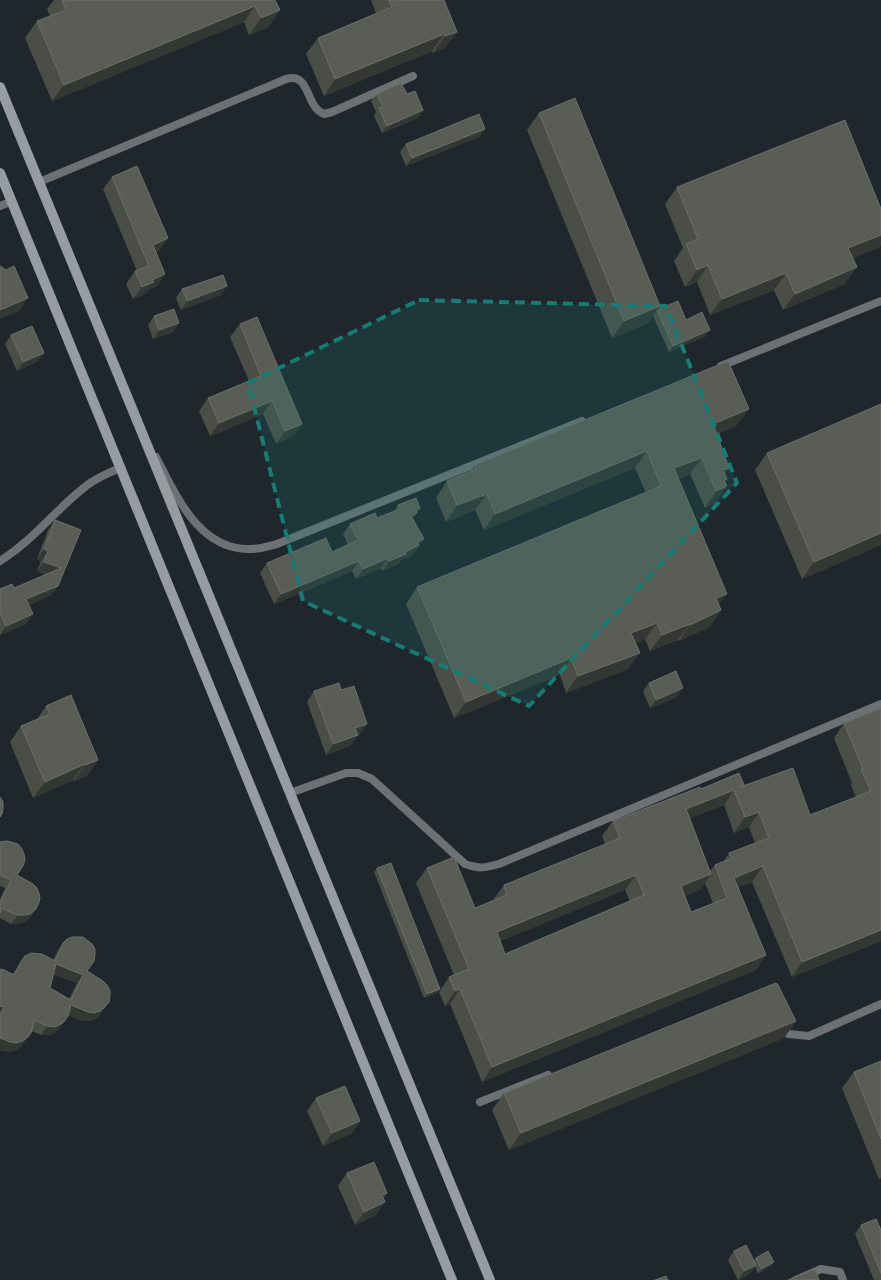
<svg xmlns="http://www.w3.org/2000/svg" width="881" height="1280" viewBox="0 0 881 1280" font-family="'Sofia Sans Condensed',sans-serif">
<style>
.lines{fill:none;stroke-linecap:round;stroke-linejoin:round}
.lane{stroke:#6d7174;stroke-width:8}
.secondary{stroke:#969ca1;stroke-width:10}
.wall{fill:#4b4e46;fill-rule:evenodd}
.shaded-wall{fill:#333835}
.building{fill:#5a5d56;stroke:#6c706b;fill-rule:evenodd}
.marked{fill:#197b73;fill-opacity:0.2;stroke:#197b73;stroke-width:4;stroke-dasharray:10 6;stroke-linejoin:round}
</style>
<rect width="100%" height="100%" fill="#1f262c"/>
<g class="lines">
<g class="lane">
<path d="M 39,182 L 286,79 C 311,72 305,107 324,114 L 332,112 L 413,76"/>
<polyline points="0,206 12,201"/>
<polyline points="721,366 881,301"/>
<path d="M 156,457 C 176,495 199,551 251,549 C 259,549 269,546 277,544 L 582,421"/>
<path d="M 0,561 C 34,540 55,510 86,486 C 96,478 108,473 120,468"/>
<path d="M 290,793 L 346,773 L 358,773 L 372,779 L 465,864 C 479,869 485,868 499,864 L 881,704"/>
<polyline points="783,1024 788,1034 809,1036 881,1004"/>
<polyline points="480,1102 548,1075"/>
<polyline points="796,1280 821,1269 840,1272 843,1280"/>
</g>
<g class="secondary">
<polyline points="0,87 490,1280"/>
<polyline points="0,173 452,1280"/>
</g>
</g>
<g class="wall">
<polygon points="54,0 275,0 280,10 268,27 249,35 244,22 52,101 25,38 37,21 50,16 47,9"/>
<polygon points="371,0 444,0 457,32 445,48 433,53 432,51 324,96 306,54 318,38 376,13"/>
<polygon points="377,94 407,94 423,110 418,118 382,133 374,116 376,112 371,101"/>
<polygon points="539,113 660,306 658,309 686,320 706,336 669,352 653,316 648,323 612,338 527,130"/>
<polygon points="485,129 479,137 406,166 400,152 406,144"/>
<polygon points="112,177 168,238 159,251 156,252 157,286 148,290 145,294 133,299 126,284 135,271 137,271 103,189"/>
<polygon points="677,187 881,209 881,245 878,248 853,258 845,284 783,310 774,290 710,315 697,282 685,287 674,261 683,248 665,204"/>
<polygon points="182,289 221,295 181,310 176,298"/>
<polygon points="154,316 179,323 173,332 153,339 148,325"/>
<polygon points="240,324 302,424 293,436 276,444 263,414 210,436 199,411 208,398 249,381 230,337"/>
<polygon points="11,335 38,361 17,371 5,344"/>
<polygon points="737,425 717,434 729,468 725,474 727,479 725,482 727,486 715,503 705,508 690,474 678,479 719,605 721,610 710,627 679,641 678,640 650,651 645,639 636,643 628,669 566,693 560,675 454,718 406,604 417,587 646,493 635,468 484,530 475,510 446,522 436,498 447,481 471,471 475,465"/>
<polygon points="767,453 881,545 802,579 755,470"/>
<polygon points="398,505 420,508 413,519 424,539 412,556 401,560 398,564 382,571 381,568 356,579 352,571 274,604 260,573 267,563 332,552 348,545 343,534 350,524 377,518 394,511"/>
<polygon points="55,520 58,586 51,595 29,605 26,624 0,635 0,589 14,588 46,575 37,571 41,561 37,559 48,530"/>
<polygon points="649,683 677,697 650,708 643,691"/>
<polygon points="341,690 367,724 360,734 358,735 350,746 326,755 307,702 314,691"/>
<polygon points="46,706 98,760 87,776 74,781 73,780 33,798 10,742 21,726 37,719"/>
<path d="M 881,708 L 881,941 L 792,977 L 752,882 L 738,887 L 766,955 L 756,970 L 482,1082 L 450,1004 L 445,1006 L 439,992 L 449,977 L 454,975 L 416,883 L 427,868 L 475,908 L 493,900 L 504,885 L 605,844 L 602,836 L 613,821 L 701,789 L 744,785 L 810,815 L 856,797 L 851,785 L 852,783 L 834,738 L 844,723 ZM 724,805 L 734,833 L 749,827 L 755,843 L 729,853 L 724,861 L 715,865 L 710,871 L 690,818 ZM 705,883 L 713,903 L 691,912 L 684,896 L 701,889 ZM 625,890 L 630,901 L 505,954 L 500,941 Z"/>
<polygon points="0,842 17,875 29,919 24,922 18,924 11,924 0,918 0,899 5,888 0,886"/>
<polygon points="377,868 437,993 424,998 374,872"/>
<path d="M 63,943 L 87,971 L 99,1016 L 94,1020 L 88,1021 L 82,1021 L 68,1015 L 58,1030 L 53,1034 L 47,1035 L 41,1035 L 31,1031 L 21,1047 L 16,1050 L 10,1052 L 4,1051 L 0,1050 L 0,969 L 13,974 L 22,960 L 53,960 L 57,952 ZM 53,974 L 77,983 L 69,999 L 50,988 Z"/>
<polygon points="796,1021 784,1038 509,1150 492,1110 504,1093"/>
<polygon points="881,1061 881,1178 879,1179 842,1088 854,1072"/>
<polygon points="316,1098 360,1121 351,1134 323,1146 307,1111"/>
<polygon points="347,1173 387,1193 384,1198 376,1215 355,1225 338,1186"/>
<polygon points="861,1225 881,1230 881,1280 874,1280 855,1234"/>
<polygon points="734,1251 754,1260 756,1258 774,1262 771,1266 758,1274 755,1267 750,1274 738,1280 728,1260"/>
</g>
<g class="shaded-wall">
<polygon points="255,6 244,22 52,101 64,85"/>
<polygon points="280,10 268,27 249,35 261,18"/>
<polygon points="457,32 445,48 433,53 445,36"/>
<polygon points="444,34 432,51 324,96 335,79"/>
<polygon points="423,110 418,118 382,133 387,126"/>
<polygon points="485,129 479,137 406,166 412,158"/>
<polygon points="881,235 881,245 878,248 837,265 848,248"/>
<polygon points="168,238 159,251 144,257 153,245"/>
<polygon points="708,265 697,282 685,287 697,270"/>
<polygon points="857,267 845,284 783,310 795,294"/>
<polygon points="786,273 774,290 710,315 722,299"/>
<polygon points="165,274 157,286 148,290 145,294 133,299 142,287 152,280"/>
<polygon points="227,286 221,295 181,310 187,301"/>
<polygon points="28,298 19,311 0,319 0,310"/>
<polygon points="660,306 648,323 612,338 624,321"/>
<polygon points="179,323 173,332 153,339 159,330"/>
<polygon points="710,330 706,336 669,352 673,346"/>
<polygon points="44,353 38,361 17,371 23,362"/>
<polygon points="272,401 263,414 210,436 219,423"/>
<polygon points="749,409 737,425 701,440 713,424"/>
<polygon points="302,424 293,436 276,444 285,431"/>
<polygon points="647,451 635,468 484,530 495,514"/>
<polygon points="702,458 690,474 662,484 674,468"/>
<polygon points="729,468 718,484 723,470"/>
<polygon points="727,479 720,490 727,486 715,503 705,508 724,480"/>
<polygon points="487,494 475,510 446,522 457,505"/>
<polygon points="420,508 410,523 411,516 416,510"/>
<polygon points="881,533 881,545 802,579 814,562"/>
<polygon points="424,539 412,556 401,560 398,564 382,571 389,561"/>
<polygon points="44,549 48,551 41,561 37,559"/>
<polygon points="388,558 381,568 356,579 363,569"/>
<polygon points="359,561 352,571 274,604 281,594"/>
<polygon points="44,562 61,568 54,578 37,571"/>
<polygon points="58,586 51,595 19,609 26,599"/>
<polygon points="727,594 715,610 716,598"/>
<polygon points="721,610 710,627 679,641 690,625"/>
<polygon points="33,614 26,624 0,635 6,626"/>
<polygon points="657,623 645,639 620,650 631,633"/>
<polygon points="690,624 678,640 650,651 662,635"/>
<polygon points="640,653 628,669 566,693 578,676"/>
<polygon points="571,658 560,675 454,718 466,702"/>
<polygon points="683,688 677,697 650,708 656,700"/>
<polygon points="367,724 360,734 348,739 355,728"/>
<polygon points="358,735 350,746 326,755 333,744"/>
<polygon points="98,760 87,776 74,781 85,765"/>
<polygon points="85,764 73,780 33,798 45,782"/>
<polygon points="734,790 724,805 675,824 686,809"/>
<polygon points="759,812 749,827 734,833 745,817"/>
<polygon points="763,866 752,882 725,892 734,878"/>
<polygon points="711,874 701,889 670,902 681,886"/>
<polygon points="636,875 625,890 486,947 497,932"/>
<polygon points="35,910 29,919 24,922 18,924 11,924 18,915"/>
<polygon points="881,930 881,941 792,977 802,962"/>
<polygon points="766,955 756,970 482,1082 492,1067"/>
<polygon points="56,964 83,975 77,983 50,972"/>
<polygon points="440,989 437,993 424,998 427,994"/>
<polygon points="460,989 450,1004 445,1006 455,991"/>
<polygon points="71,1005 105,1007 99,1016 94,1020 88,1021 82,1021 65,1014"/>
<polygon points="0,1006 4,1007 0,1012"/>
<polygon points="796,1021 784,1038 509,1150 521,1133"/>
<polygon points="64,1022 58,1030 53,1034 47,1035 41,1035 47,1026"/>
<polygon points="0,1038 27,1038 21,1047 16,1050 10,1052 4,1051 0,1050"/>
<polygon points="360,1121 351,1134 323,1146 332,1133"/>
<polygon points="387,1193 379,1205 385,1202 376,1215 355,1225 364,1212 382,1195"/>
<polygon points="774,1262 771,1266 758,1274 761,1269"/>
<polygon points="756,1265 750,1274 738,1280 744,1271"/>
</g>
<g class="building">
<polygon points="62,0 275,0 280,10 261,18 255,6 64,85 37,21 66,10"/>
<polygon points="389,0 444,0 457,32 445,36 444,34 335,79 318,38 392,7"/>
<polygon points="401,83 407,94 415,91 423,110 387,126 379,108 383,107 377,94"/>
<polygon points="575,98 660,306 624,321 539,113"/>
<polygon points="479,114 485,129 412,158 406,144"/>
<polygon points="845,120 881,209 881,235 848,248 857,267 795,294 786,273 722,299 708,265 697,270 686,244 698,239 677,187"/>
<polygon points="137,166 168,238 153,245 165,274 152,280 154,282 142,287 135,271 149,266 112,177"/>
<polygon points="0,266 6,270 14,266 28,298 0,310"/>
<polygon points="223,275 227,286 187,301 182,289"/>
<polygon points="678,301 686,320 702,312 710,330 673,346 657,310"/>
<polygon points="174,309 179,323 159,330 154,316"/>
<polygon points="257,317 302,424 285,431 272,401 219,423 208,398 261,376 240,324"/>
<polygon points="32,326 44,353 23,362 11,335"/>
<polygon points="728,361 749,409 713,424 729,468 723,470 727,479 724,480 727,486 716,491 702,458 674,468 727,594 716,598 721,610 690,625 690,624 662,635 657,623 631,633 640,653 578,676 571,658 466,702 417,587 661,486 647,451 495,514 487,494 457,505 447,481 476,469 475,465"/>
<polygon points="881,404 881,533 814,562 767,453"/>
<polygon points="416,498 420,508 416,510 417,513 411,516 424,539 417,542 419,545 405,552 406,554 389,561 388,558 363,569 359,561 281,594 267,563 326,538 332,552 358,540 350,524 375,513 377,518 400,509 398,505"/>
<polygon points="55,520 81,530 58,586 26,599 33,614 6,626 0,613 0,589 12,584 14,588 61,568 44,562 48,551 44,549"/>
<polygon points="676,671 683,688 656,700 649,683"/>
<polygon points="339,683 341,690 354,686 367,724 355,728 358,735 333,744 314,691"/>
<polygon points="71,695 98,760 85,765 85,764 45,782 21,726 50,714 46,706"/>
<path d="M 881,708 L 881,930 L 802,962 L 763,866 L 734,878 L 766,955 L 492,1067 L 460,989 L 455,991 L 449,977 L 469,969 L 427,868 L 454,857 L 475,908 L 507,895 L 504,885 L 620,838 L 613,821 L 700,787 L 701,789 L 739,773 L 744,785 L 740,787 L 793,768 L 810,815 L 871,791 L 861,770 L 863,769 L 844,723 ZM 734,790 L 745,817 L 759,812 L 769,838 L 729,853 L 732,858 L 715,865 L 727,898 L 691,912 L 681,886 L 711,874 L 686,809 ZM 636,875 L 644,895 L 505,954 L 497,932 Z"/>
<polygon points="0,797 3,802 3,809 2,814 0,817"/>
<polygon points="7,841 18,844 22,849 24,854 25,860 23,866 17,875 33,884 37,888 39,893 40,899 38,905 35,910 30,914 24,915 18,915 1,908 0,913 0,903 11,880 0,875 0,842"/>
<polygon points="391,863 440,989 427,994 377,868"/>
<path d="M 72,937 L 83,937 L 92,944 L 95,949 L 95,955 L 94,961 L 87,971 L 103,981 L 107,985 L 110,990 L 110,996 L 109,1002 L 105,1007 L 100,1011 L 94,1013 L 88,1012 L 71,1005 L 68,1016 L 64,1022 L 59,1025 L 54,1027 L 47,1026 L 34,1020 L 31,1033 L 27,1038 L 22,1041 L 16,1043 L 10,1042 L 0,1038 L 0,1015 L 4,1007 L 0,1006 L 0,969 L 4,970 L 14,975 L 22,960 L 25,956 L 31,953 L 42,954 L 55,961 L 63,943 L 67,939 ZM 56,964 L 83,975 L 71,1000 L 50,988 Z"/>
<polygon points="776,983 778,985 796,1021 521,1133 504,1093"/>
<polygon points="881,1061 881,1139 854,1072"/>
<polygon points="345,1086 360,1121 332,1133 316,1098"/>
<polygon points="374,1162 387,1193 382,1195 385,1202 364,1212 347,1173"/>
<polygon points="876,1219 881,1230 881,1273 861,1225"/>
<polygon points="746,1245 756,1265 744,1271 734,1251"/>
<polygon points="768,1251 774,1262 761,1269 756,1258"/>
<polygon points="815,1269 819,1280 788,1280"/>
<polygon points="666,1276 668,1280 655,1280"/>
</g>
<path class="marked" d="M 419,300 L 666,306 L 737,483 L 529,706 L 303,601 L 248,383 Z"/>
</svg>
